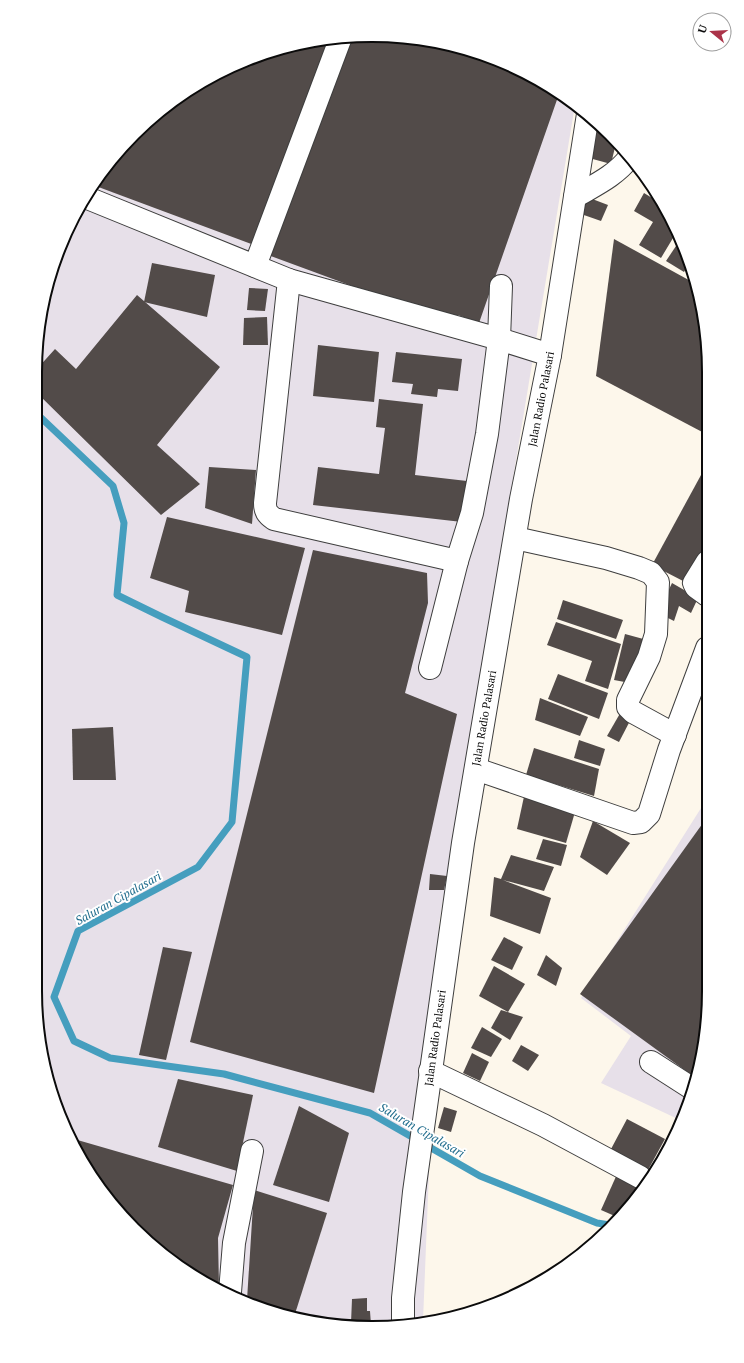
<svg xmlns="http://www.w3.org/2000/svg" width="744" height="1363" viewBox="0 0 744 1363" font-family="'PT Serif',serif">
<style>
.industrial{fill:#e7e0e9}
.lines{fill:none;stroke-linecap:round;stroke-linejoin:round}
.stream{stroke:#459ebe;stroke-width:7}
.building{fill:#524b49}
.minor-casing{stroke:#3e3e3e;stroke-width:24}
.minor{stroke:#fff;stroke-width:22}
.labels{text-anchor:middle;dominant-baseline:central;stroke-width:4;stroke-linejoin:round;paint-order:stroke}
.street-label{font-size:11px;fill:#0b0b0b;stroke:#fff}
.water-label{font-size:12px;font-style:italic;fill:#236e8e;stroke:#fff}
.rim{fill:none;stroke:#0b0b0b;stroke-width:2}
</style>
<rect width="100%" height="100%" fill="#fdf7eb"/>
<g class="industrial">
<polygon points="350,36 416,38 480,53 540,80 575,105 439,924 423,1321 394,1327 285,1317 185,1271 105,1196 53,1100 35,991 36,350 47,285 80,204 118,150 167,105 223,70 285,47"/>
<polygon points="708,797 708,1013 697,1078 680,1120 601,1083 631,1036 581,998"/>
</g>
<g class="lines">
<polyline class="stream" points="36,413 113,486 124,523 117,595 162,617 247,657 232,822 198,867 78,931 54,997 74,1041 110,1058 224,1074 370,1113 480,1176 597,1223 610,1225"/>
</g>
<g class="building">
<polygon points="350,36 416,38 480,53 540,80 559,94 479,323 458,315 455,324 268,255"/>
<polygon points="332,39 257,246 93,185 118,150 167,105 223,70 285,47"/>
<polygon points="597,122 616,143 611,164 589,158"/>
<polygon points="652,185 659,198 648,192"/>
<polygon points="644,193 662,204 676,233 661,258 639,245 653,222 634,211"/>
<polygon points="587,197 608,205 601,221 581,214"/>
<polygon points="614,239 696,284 706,328 706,434 596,376"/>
<polygon points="680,240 690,262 684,272 666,261"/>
<polygon points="152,263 215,275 207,317 144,302"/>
<polygon points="249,288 268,289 265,311 247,310"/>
<polygon points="137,295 220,367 157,445 200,484 161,515 36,392 36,370 55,349 76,369"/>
<polygon points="267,317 268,345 243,345 244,318"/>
<polygon points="318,345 379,352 374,402 313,396"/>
<polygon points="396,352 462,359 458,391 438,389 437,397 411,394 413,384 392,382"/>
<polygon points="379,399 423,404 415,475 467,481 462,522 313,505 318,467 379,474 385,428 376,427"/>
<polygon points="707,464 707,542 685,582 652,565"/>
<polygon points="209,467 256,470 252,524 205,508"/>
<polygon points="167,517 305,548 282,635 185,612 189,591 150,578"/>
<polygon points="313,550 427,573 428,603 405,693 457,714 374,1093 190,1042"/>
<polygon points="672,583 698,598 691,613 679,606 674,621 658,613"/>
<polygon points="563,600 623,620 616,639 557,619"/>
<polygon points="556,622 621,644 608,689 585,681 592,661 547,645"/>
<polygon points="625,634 647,640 630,683 614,680"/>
<polygon points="558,674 608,693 599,719 548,699"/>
<polygon points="540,698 588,717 580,736 535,720"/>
<polygon points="622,710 632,717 619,742 607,736"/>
<polygon points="113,727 116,780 73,780 72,729"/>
<polygon points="579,740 605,749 600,766 574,758"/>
<polygon points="534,748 599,769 594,796 526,775"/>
<polygon points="525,792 575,812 566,843 517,829"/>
<polygon points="708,816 708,1013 697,1079 580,994"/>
<polygon points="593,821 630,843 607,875 580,857"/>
<polygon points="543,839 567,845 561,866 536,859"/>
<polygon points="511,855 554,867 544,891 503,880 551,898 540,934 490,916 494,877 501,879"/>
<polygon points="430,874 447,876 444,890 429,890"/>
<polygon points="504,937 523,947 512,970 491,960"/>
<polygon points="163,947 192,952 166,1060 139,1055"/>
<polygon points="546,955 562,968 556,986 537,975"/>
<polygon points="494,966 525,984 508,1012 479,996"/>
<polygon points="501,1010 523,1017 510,1040 491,1028"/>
<polygon points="482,1027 502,1039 491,1057 471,1048"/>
<polygon points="521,1045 539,1055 528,1071 512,1061"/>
<polygon points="472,1053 489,1062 480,1081 463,1073"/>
<polygon points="178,1079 253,1095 237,1171 158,1147"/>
<polygon points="299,1106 349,1133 329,1202 273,1185"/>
<polygon points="444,1107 457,1111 451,1132 438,1128"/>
<polygon points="627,1119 665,1139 648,1170 611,1149"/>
<polygon points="670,1137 673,1138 664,1159 658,1167 655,1166"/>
<polygon points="74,1139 233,1185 218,1238 219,1287 185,1271 105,1196"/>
<polygon points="618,1172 644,1183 617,1217 601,1210"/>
<polygon points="254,1190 327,1213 294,1317 285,1317 247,1300"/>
<polygon points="367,1298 367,1311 370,1311 371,1325 351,1323 352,1299"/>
</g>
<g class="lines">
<g class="minor-casing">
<g id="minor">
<path d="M 85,197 L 289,280 L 265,503 C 265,511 267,514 274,519 L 457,561"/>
<path d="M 575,197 C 595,185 615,176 629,158"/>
<polyline points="255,266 341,37"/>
<polyline points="289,280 499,339 550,355"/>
<polyline points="515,538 606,558 639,568 651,573 658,582 656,634 649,657 628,700 628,707 633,712 675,735"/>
<polyline points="707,562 694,583 696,587 707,595"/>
<polyline points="430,668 457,561 472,513 487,434 499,339 501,286"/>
<polyline points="476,769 633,823 641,822 649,814 669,750 707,648"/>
<polyline points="651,1062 693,1089"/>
<polyline points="430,1071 543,1125 640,1177"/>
<polyline points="230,1292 234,1243 252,1151"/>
<polyline points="403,1325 403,1298 414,1192 463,843 521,499 550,355 588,114"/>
</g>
</g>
<use href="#minor" class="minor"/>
</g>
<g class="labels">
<g class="street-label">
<text transform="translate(541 399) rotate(-79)">Jalan Radio Palasari</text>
<text transform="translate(484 718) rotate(-80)">Jalan Radio Palasari</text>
<text transform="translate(435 1038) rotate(-82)">Jalan Radio Palasari</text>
</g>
<g class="water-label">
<text transform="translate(118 898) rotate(-29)">Saluran Cipalasari</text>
<text transform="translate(422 1130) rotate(30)">Saluran Cipalasari</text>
</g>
</g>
<path d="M0 0H744V1363H0ZM372 42H372A330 330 0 0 1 702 372V991A330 330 0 0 1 372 1321H372A330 330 0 0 1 42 991V372A330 330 0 0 1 372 42Z" fill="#fff" fill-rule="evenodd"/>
<path class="rim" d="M372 42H372A330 330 0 0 1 702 372V991A330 330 0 0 1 372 1321H372A330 330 0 0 1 42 991V372A330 330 0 0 1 372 42Z"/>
<g transform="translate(712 32) rotate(288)"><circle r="19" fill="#ffffff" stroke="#9d9d9d"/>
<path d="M0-3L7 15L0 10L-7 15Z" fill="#ab3349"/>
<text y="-6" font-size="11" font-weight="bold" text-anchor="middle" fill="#0b0b0b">U</text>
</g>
</svg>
